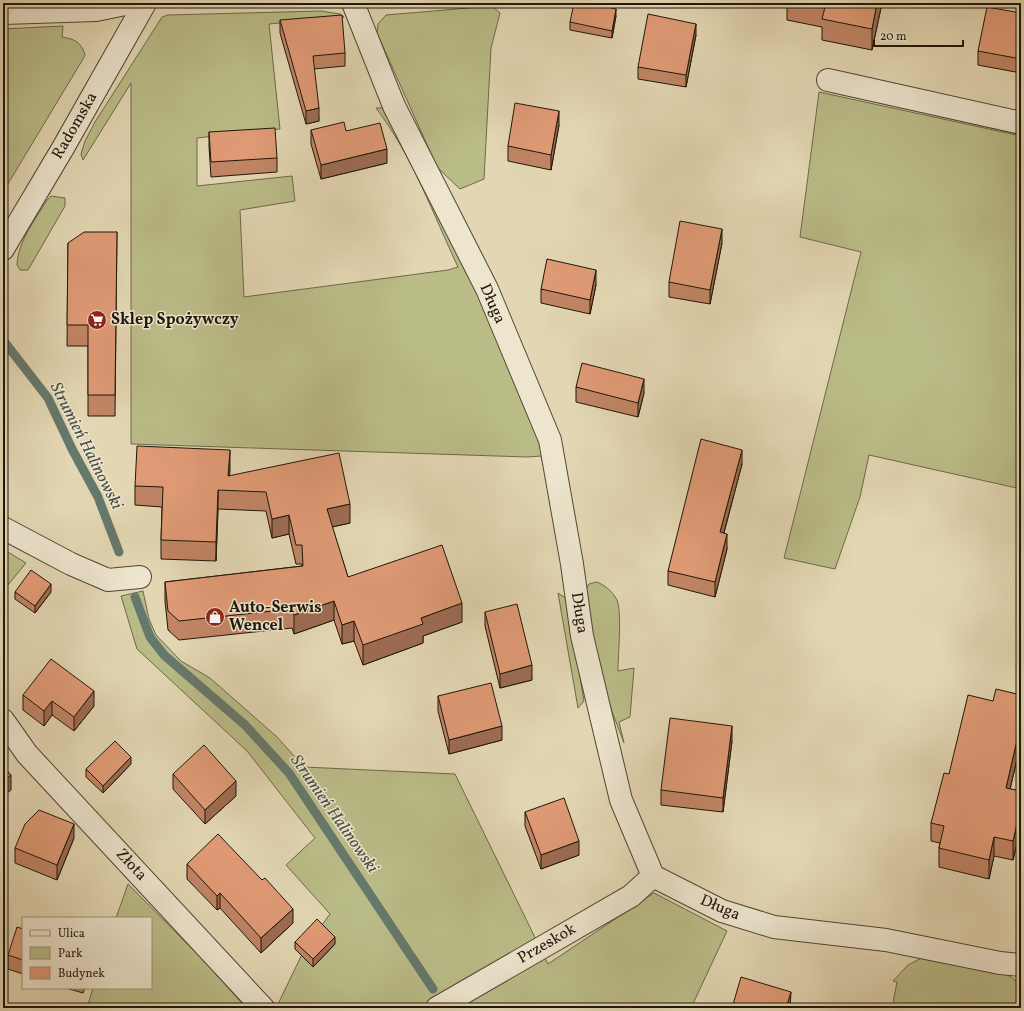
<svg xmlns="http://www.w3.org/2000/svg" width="1024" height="1011" viewBox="0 0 1024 1011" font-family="Vollkorn,serif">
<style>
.green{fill:#babc88;stroke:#6c6948}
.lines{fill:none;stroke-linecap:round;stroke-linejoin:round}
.stream{stroke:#66786c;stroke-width:9}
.minor-casing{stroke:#504634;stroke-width:24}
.tertiary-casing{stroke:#504634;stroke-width:24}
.minor{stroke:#ede5ce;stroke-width:22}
.tertiary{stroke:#ede5ce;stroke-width:22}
.wall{fill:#c18565;stroke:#1f1609}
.shaded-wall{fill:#9d6c53;stroke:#1f1609}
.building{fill:#e09b76;stroke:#1f1609}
.labels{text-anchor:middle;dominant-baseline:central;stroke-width:3;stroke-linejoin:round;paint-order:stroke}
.street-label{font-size:16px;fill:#1f1609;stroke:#ede5ce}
.poi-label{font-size:16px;font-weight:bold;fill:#1f1609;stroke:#ede5ce;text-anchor:start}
.water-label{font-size:17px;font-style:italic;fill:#484f43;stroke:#ede5ce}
</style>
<rect width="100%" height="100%" fill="#e3d7b3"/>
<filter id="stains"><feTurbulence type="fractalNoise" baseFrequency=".005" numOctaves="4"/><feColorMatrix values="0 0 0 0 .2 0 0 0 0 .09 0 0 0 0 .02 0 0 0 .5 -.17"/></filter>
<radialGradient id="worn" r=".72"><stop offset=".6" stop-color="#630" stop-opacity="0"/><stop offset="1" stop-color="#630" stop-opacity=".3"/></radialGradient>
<g class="green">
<polygon points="492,6 500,13 491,48 484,179 460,189 437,167 377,33 378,24 386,15"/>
<path d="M 321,11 L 340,14 L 344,17 L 269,24 L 280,129 L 197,138 L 197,186 L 292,176 L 295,201 L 240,210 L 244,297 L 448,270 L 458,267 C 433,214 412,155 376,108 L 382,108 L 393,121 L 518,377 L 548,463 L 543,465 L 541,456 L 527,457 L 131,444 L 131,83 L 83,160 L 81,154 L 85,141 L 95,122 L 162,17 L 168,15 Z"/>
<path d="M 63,26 L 62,37 C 74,39 80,41 85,54 L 83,59 L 3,192 L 3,29 Z"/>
<polygon points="819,92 1021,136 1021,489 869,455 860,497 835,569 784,558 861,252 800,237"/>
<path d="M 51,196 L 65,198 L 65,206 L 28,270 L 20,270 L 17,265 C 18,241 35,220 47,200 Z"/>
<polygon points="3,549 26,563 3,591"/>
<path d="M 596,582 C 604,584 613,592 617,600 C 622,611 618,656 618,671 L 634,668 L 630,717 L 619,722 L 624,743 L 599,677 L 584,592 L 589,584 Z"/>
<polygon points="143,591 149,619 156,635 181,661 210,678 277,737 304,767 455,774 548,964 654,893 727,931 691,1008 283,1008 279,1002 305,948 330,914 286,865 315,838 247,751 137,649 121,596"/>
<polygon points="558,593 567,599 584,701 578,708"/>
<polygon points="128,884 206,963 246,1008 87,1008 93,988 151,988 151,918 116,918"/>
<path d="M 927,955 C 948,960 1015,966 1021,989 C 1022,995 1021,1002 1021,1008 L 892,1008 L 897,982 L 893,981 L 908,965 Z"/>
</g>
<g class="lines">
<g class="stream">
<polyline points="3,340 48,398 72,449 98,497 119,552"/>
<polyline points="135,597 150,637 164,655 245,725 289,773 433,989"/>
</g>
<g class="minor-casing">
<g id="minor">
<polyline points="353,3 394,106 487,289 550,440 572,564 582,636 621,800 653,876 722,911 774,927 886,940 1000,963 1021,965"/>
<polyline points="828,80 1021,123"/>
<polyline points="3,528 71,564 108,580 140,577"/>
<polyline points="3,720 27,754 263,1008"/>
<polyline points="437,1008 631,896 653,876"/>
</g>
</g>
<g class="tertiary-casing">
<g id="tertiary">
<polyline points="3,13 96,10 130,3"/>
<polyline points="3,249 63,148 145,3"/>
</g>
</g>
<use href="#minor" class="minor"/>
<use href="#tertiary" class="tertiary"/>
</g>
<g class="wall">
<polygon points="787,3 882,3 872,50 822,40 822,27 787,20"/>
<polygon points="1021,13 1021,73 978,65 978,51"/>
<polygon points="616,16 612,38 570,30 570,22"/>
<polygon points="280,20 345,53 345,66 314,69 319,121 306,124 280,33"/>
<polygon points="696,35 686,87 638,79 638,67"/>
<polygon points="559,125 551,170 508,161 508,146"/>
<polygon points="311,130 346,131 387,163 321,179 311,144"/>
<polygon points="209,132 277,158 277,172 211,177 209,147"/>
<polygon points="117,232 115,416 88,416 88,346 67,346 68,243"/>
<polygon points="722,243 710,304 669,297 669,282"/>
<polygon points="596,285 590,314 541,303 541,289"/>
<polygon points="576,387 644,393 638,417 576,402"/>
<polygon points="742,464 724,533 727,549 715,597 668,585 668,571"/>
<polygon points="230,469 229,476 350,523 332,527 348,577 462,622 423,636 423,643 363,665 354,641 342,644 334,620 294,634 292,628 179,640 168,630 165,601 165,582 302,566 302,564 296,564 289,534 272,538 266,511 218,509 216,561 161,559 161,540 162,507 135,505 135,486"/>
<polygon points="15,592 51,592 35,613 15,599"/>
<polygon points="485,612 532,680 500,688 485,626"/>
<polygon points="23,695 94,706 74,731 52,715 44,726 23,710"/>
<polygon points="1021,695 1021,742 1010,789 1021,791 1021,825 1013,860 994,856 989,879 939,867 939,848 940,843 931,841 931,823 949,774 993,701"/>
<polygon points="438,696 502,740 449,754 438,711"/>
<polygon points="732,741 723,812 661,805 661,790"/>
<polygon points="131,764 103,793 86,777 86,769"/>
<polygon points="173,774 236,796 205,824 173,789"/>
<polygon points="525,812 579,855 541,869 525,826"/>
<polygon points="74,838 57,880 15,863 15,848"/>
<polygon points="187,864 293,923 261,953 220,908 217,910 187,879"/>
<polygon points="23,929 23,974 8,969 8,955"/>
<polygon points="295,942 335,944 313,967 295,949"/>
<polygon points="66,988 85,988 83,993"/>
</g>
<g class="shaded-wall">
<polygon points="877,3 882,3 872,50 872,29"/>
<polygon points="616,9 616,16 612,38 612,31"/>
<polygon points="696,24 696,35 686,87 686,75"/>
<polygon points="319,108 319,121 306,124 306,111"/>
<polygon points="559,111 559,125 551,170 551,155"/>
<polygon points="387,149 387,163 321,179 321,165"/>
<polygon points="722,229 722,243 710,304 710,290"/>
<polygon points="596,270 596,285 590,314 590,300"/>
<polygon points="644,379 644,393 638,417 638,403"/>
<polygon points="230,450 230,469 229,490 228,476"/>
<polygon points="742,450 742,464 720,547 720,532"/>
<polygon points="218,490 218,509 216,561 216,542"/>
<polygon points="350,504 350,523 327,528 327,509"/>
<polygon points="289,515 289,534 272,538 272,519"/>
<polygon points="727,534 727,549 715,597 715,582"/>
<polygon points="51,584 51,592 35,613 35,606"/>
<polygon points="334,601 334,620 294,634 294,615"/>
<polygon points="462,603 462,622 423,636 423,643 363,665 363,645 421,618"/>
<polygon points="354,621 354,641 342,644 342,625"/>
<polygon points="532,665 532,680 500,688 500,674"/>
<polygon points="94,691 94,706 74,731 74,717"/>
<polygon points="52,701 52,715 44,726 44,711"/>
<polygon points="1021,723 1021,742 1006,806 1006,788"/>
<polygon points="502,726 502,740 449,754 449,740"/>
<polygon points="732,726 732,741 723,812 723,798"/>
<polygon points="5,753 5,768 3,769 3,755"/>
<polygon points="131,757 131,764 103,793 103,786"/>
<polygon points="11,775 11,790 3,796 3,782"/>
<polygon points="236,781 236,796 205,824 205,810"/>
<polygon points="1021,807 1021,825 1013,860 1013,841"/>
<polygon points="74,824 74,838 57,880 57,865"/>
<polygon points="994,837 994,856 989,879 989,860"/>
<polygon points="579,841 579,855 541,869 541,855"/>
<polygon points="220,893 220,908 217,910 217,896"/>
<polygon points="293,909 293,923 261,953 261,938"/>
<polygon points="335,937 335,944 313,967 313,959"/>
<polygon points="791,992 790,1008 786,1008"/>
</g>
<g class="building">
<polygon points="574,3 589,3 616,9 612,31 570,22"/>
<polygon points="805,3 877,3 872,29 822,19 825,7"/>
<polygon points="987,7 1021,13 1021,59 978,51"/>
<polygon points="648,14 696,24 686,75 638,67"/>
<polygon points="342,15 345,53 313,56 319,108 306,111 280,20"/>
<polygon points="515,103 559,111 551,155 508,146"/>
<polygon points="344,122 346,131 380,123 387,149 321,165 311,130"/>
<polygon points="275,128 277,158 211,162 209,132"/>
<polygon points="680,221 722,229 710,290 669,282"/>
<polygon points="84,232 117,232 115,395 88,395 88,325 67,325 68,243"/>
<polygon points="547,259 596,270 590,300 541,289"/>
<polygon points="582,363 644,379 638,403 576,387"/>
<polygon points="701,439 742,450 720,532 727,534 715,582 668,571"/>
<polygon points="137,446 230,450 228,476 339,453 350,504 327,509 348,577 442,545 462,603 421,618 423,624 363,645 354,621 342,625 334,601 294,615 292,609 179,621 168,611 165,582 303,566 302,545 296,545 289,515 272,519 266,492 218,490 216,542 161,540 163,487 135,486"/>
<polygon points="31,570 51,584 35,606 15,592"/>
<polygon points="517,604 532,665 500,674 485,612"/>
<polygon points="51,659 94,691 74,717 52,701 44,711 23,695"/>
<polygon points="491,683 502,726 449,740 438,696"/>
<polygon points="996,689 1021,695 1021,723 1006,788 1021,791 1021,807 1013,841 994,837 989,860 939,848 944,826 931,823 944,773 949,774 968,695 993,701"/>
<polygon points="670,718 732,726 723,798 661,790"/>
<polygon points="115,741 131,757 103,786 86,769"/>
<polygon points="204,745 236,781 205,810 173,774"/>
<polygon points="3,766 11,775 3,782"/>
<polygon points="564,798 579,841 541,855 525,812"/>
<polygon points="39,810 74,824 57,865 15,848 25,824"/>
<polygon points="218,834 262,880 265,878 293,909 261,938 220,893 217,896 187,864"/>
<polygon points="317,919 335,937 313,959 295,942"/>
<polygon points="17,927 23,929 23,960 8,955"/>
<polygon points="741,977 791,992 786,1008 732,1008"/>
</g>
<defs>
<g id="supermarket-disc" transform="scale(1)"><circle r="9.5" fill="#8f2418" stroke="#ede5ce"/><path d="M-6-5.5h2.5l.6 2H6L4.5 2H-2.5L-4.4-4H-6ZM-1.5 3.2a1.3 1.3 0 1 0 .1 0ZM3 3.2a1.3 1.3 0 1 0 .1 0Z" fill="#fff"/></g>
<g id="shop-disc" transform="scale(1)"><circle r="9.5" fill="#8f2418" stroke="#ede5ce"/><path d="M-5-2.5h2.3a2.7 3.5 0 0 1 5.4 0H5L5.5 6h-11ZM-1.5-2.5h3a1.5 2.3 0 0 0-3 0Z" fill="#fff"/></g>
</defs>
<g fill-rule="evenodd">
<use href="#supermarket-disc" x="97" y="320"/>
<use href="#shop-disc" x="215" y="617"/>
</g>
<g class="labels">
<g class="street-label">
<text transform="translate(75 126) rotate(-60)">Radomska</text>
<text transform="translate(492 304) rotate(66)">Długa</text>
<text transform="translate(579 613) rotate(81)">Długa</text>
<text transform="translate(131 865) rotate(47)">Złota</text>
<text transform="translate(720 908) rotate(23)">Długa</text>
<text transform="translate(547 944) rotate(-30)">Przeskok</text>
</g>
<g class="poi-label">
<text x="111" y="320">Sklep Spożywczy</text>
<text x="229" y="608">Auto-Serwis<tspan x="229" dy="18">Wencel</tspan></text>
</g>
<g class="water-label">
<text transform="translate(86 446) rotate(63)">Strumień Halinowski</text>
<text transform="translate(334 814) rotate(55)">Strumień Halinowski</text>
</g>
</g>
<rect width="1024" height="1011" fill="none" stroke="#e3d7b3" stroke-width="16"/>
<rect x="4" y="4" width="1016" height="1003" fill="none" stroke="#1f1609" stroke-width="2"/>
<rect x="8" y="8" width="1008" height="995" fill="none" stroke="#1f1609"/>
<rect x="22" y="917" width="130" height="72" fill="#ede5ce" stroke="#9b927f"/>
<rect x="30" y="930" width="20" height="6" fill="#ede5ce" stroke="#9b927f"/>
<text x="58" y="937" font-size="12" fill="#1f1609">Ulica</text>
<rect x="30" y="947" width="20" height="12" fill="#babc88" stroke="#9b927f"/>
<text x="58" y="957" font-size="12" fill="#1f1609">Park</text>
<rect x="30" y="967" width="20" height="12" fill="#e09b76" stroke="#9b927f"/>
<text x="58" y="977" font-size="12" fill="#1f1609">Budynek</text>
<path d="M874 40v6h89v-6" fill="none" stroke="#1f1609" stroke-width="2"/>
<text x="880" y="40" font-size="12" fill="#1f1609" stroke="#ede5ce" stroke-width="3" paint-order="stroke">20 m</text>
<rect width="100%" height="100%" filter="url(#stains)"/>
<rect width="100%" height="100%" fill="url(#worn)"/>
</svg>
